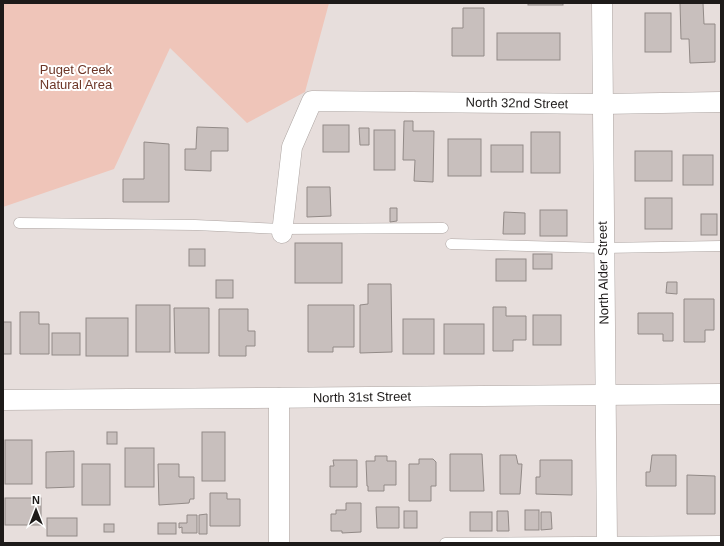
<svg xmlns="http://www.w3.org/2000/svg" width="724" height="546" viewBox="0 0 724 546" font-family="Helvetica,sans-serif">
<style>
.green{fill:#efc5b9}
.building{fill:#c8bfbd;stroke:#928a87}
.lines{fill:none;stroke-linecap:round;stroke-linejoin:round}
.service-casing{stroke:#ada5a2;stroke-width:11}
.minor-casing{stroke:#ada5a2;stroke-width:21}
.service{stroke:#fff;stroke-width:10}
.minor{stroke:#fff;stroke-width:20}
.labels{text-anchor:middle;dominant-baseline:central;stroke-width:4;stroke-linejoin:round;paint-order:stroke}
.park-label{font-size:13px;fill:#6d3627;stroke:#fff}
.street-label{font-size:13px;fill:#1d1a19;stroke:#fff}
</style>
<rect width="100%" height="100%" fill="#e7dedc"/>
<polygon class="green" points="3,3 329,3 305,92 247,123 170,48 114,169 3,207"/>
<g class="building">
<rect x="528" y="3" width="35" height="2"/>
<polygon points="680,3 703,3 704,24 715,24 715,62 690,63 689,39 681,39"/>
<polygon points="463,8 484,8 484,56 452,56 452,28 463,28"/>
<rect x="645" y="13" width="26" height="39"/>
<rect x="497" y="33" width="63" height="27"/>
<polygon points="404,121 413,121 413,131 434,131 433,182 414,181 415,160 403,160"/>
<rect x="323" y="125" width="26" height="27"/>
<polygon points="197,127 228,128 228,151 211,151 211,171 185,170 185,149 196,149"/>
<polygon points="359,128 369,128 369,145 360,145"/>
<rect x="374" y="130" width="21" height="40"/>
<rect x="531" y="132" width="29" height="41"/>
<rect x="448" y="139" width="33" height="37"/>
<polygon points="144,142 169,144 169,202 123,202 123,179 144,179"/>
<rect x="491" y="145" width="32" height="27"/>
<rect x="635" y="151" width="37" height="30"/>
<rect x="683" y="155" width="30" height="30"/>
<polygon points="307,187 330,187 331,216 307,217"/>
<rect x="645" y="198" width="27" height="31"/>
<polygon points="390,208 397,208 397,221 390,222"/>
<rect x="540" y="210" width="27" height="26"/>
<polygon points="504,212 525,213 525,234 503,234"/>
<rect x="701" y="214" width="16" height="21"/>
<rect x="295" y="243" width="47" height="40"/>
<rect x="189" y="249" width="16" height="17"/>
<rect x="533" y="254" width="19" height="15"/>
<rect x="496" y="259" width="30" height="22"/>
<rect x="216" y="280" width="17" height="18"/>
<polygon points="667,282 677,282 677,294 666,293"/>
<polygon points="368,284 391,284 392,352 360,353 360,305 368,304"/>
<polygon points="684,299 714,299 714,330 705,330 705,342 684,342"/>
<rect x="136" y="305" width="34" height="47"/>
<polygon points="308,305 354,305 354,347 333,347 333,352 308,352"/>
<polygon points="493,307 506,307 506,316 526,316 526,340 513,340 513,351 493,351"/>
<polygon points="174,308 209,308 209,353 175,353"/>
<polygon points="219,309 248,309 248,331 255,331 255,346 246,346 246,356 219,356"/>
<polygon points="20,312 39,312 39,324 49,324 49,354 20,354"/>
<polygon points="638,313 673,313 673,341 663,341 663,334 638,334"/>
<rect x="533" y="315" width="28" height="30"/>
<rect x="86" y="318" width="42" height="38"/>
<rect x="403" y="319" width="31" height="35"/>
<rect x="3" y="322" width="8" height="32"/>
<rect x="444" y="324" width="40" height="30"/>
<rect x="52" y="333" width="28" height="22"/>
<rect x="107" y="432" width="10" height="12"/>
<rect x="202" y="432" width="23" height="49"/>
<rect x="5" y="440" width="27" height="44"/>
<rect x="125" y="448" width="29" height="39"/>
<polygon points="74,451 74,487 46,488 46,452"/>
<polygon points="450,454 482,454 484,491 450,491"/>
<polygon points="500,455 516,455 518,464 522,464 520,494 500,494"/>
<polygon points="652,455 676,455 676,486 646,486 646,472 650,472"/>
<polygon points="375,456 387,456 387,461 396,461 396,485 384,485 384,491 368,491 368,486 367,486 366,461 375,461"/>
<polygon points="419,459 433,459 436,462 436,486 431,486 431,501 409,501 409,464 419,464"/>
<polygon points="333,460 357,460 357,487 330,487 330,466 334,466"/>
<polygon points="540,460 572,460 572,495 536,494 536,477 540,477"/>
<rect x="82" y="464" width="28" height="41"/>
<polygon points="158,464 179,464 179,477 194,477 194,499 190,499 189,503 159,505"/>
<polygon points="687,475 715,476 715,514 687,514"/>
<polygon points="210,493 227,493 227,499 240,499 240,526 210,526"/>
<rect x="5" y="498" width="36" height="27"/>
<polygon points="346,503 361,503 361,532 342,533 342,531 331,531 331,514 336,514 336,510 346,510"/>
<polygon points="376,507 399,507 399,528 377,528"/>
<rect x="525" y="510" width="14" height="20"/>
<rect x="404" y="511" width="13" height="17"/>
<polygon points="497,511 508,511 509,531 497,531"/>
<rect x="470" y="512" width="22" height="19"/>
<polygon points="541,512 551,512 552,529 541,530"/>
<polygon points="207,514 207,534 199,534 199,515"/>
<polygon points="187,515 197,515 197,533 182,533 182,527 179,528 179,523 187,523"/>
<rect x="47" y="518" width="30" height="18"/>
<rect x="158" y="523" width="18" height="11"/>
<rect x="104" y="524" width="10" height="8"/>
</g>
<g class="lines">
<g class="service-casing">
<g id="service">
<polyline points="19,223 195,225 281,229 443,228"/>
<polyline points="451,244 603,248 721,246"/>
<polyline points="445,543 721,541"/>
</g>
</g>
<g class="minor-casing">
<g id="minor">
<polyline points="602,3 607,543"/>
<polyline points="282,233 292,147 312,101 602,104 721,102"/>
<polyline points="3,400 721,394"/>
<polyline points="279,543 279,398"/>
</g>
</g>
<use href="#service" class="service"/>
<use href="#minor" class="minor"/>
</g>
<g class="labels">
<g class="park-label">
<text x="76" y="69">Puget Creek<tspan x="76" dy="15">Natural Area</tspan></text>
</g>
<g class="street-label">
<text transform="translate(517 103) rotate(1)">North 32nd Street</text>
<text transform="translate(603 273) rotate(-91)">North Alder Street</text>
<text transform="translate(362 397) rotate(-1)">North 31st Street</text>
</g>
</g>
<rect width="724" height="546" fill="none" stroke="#1d1a19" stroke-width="8"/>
<g transform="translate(36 510)" stroke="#ffffff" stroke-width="3" paint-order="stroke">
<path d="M0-3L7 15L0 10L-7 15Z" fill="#1d1a19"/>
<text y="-6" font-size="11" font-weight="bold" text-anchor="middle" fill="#1d1a19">N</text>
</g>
</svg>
